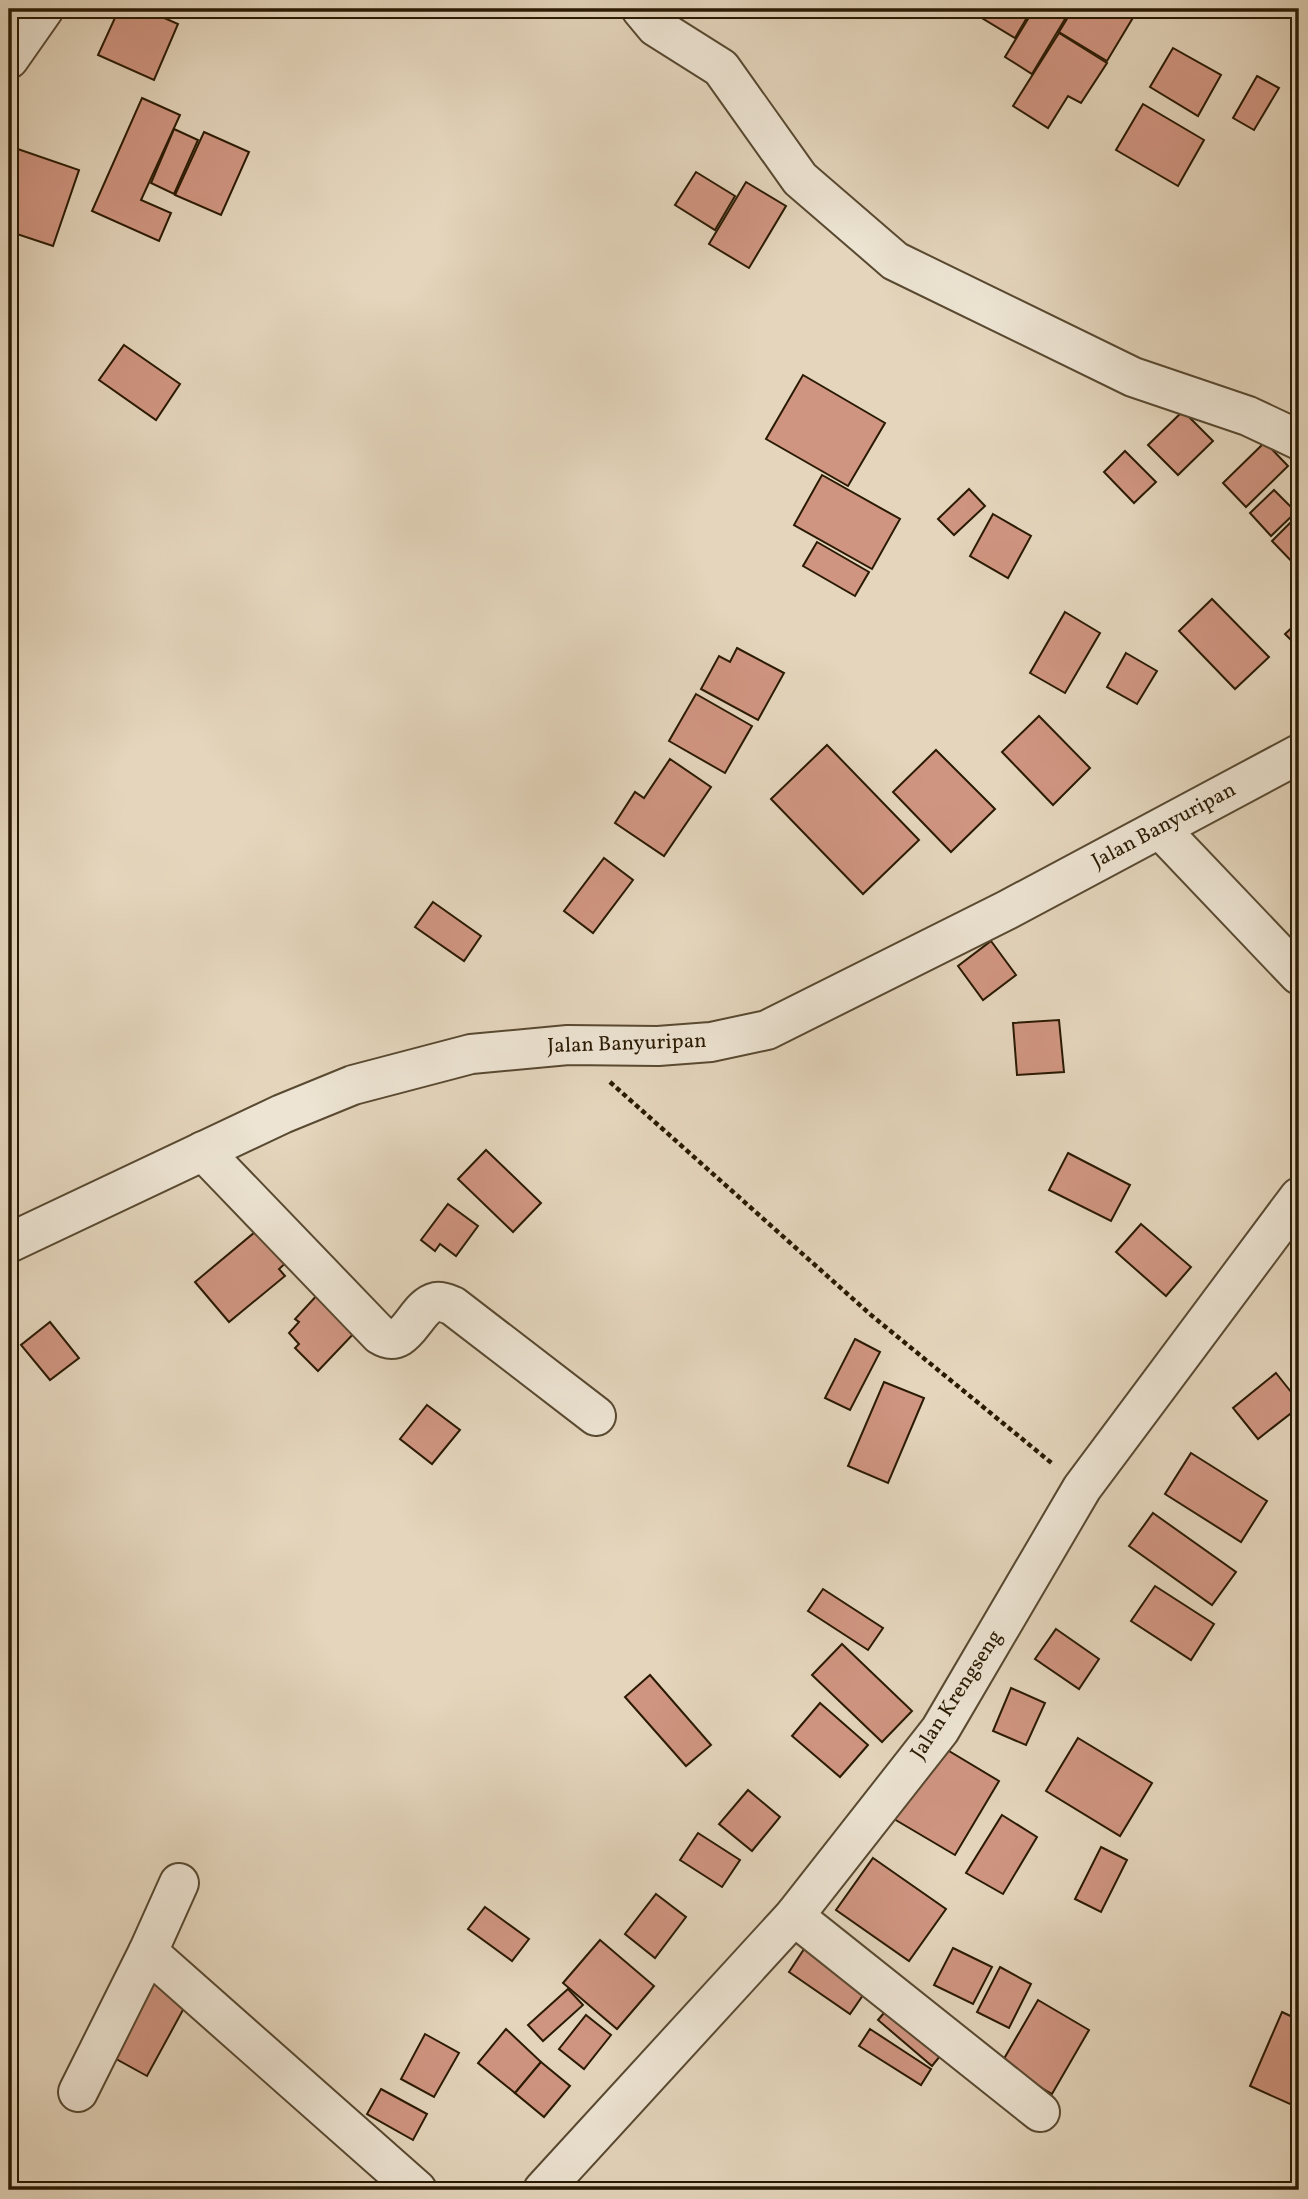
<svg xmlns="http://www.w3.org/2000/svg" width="1308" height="2199" viewBox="0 0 1308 2199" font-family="Vollkorn,serif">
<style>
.building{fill:#d09581;stroke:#2a1a03;stroke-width:2}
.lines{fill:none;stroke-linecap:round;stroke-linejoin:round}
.minor-casing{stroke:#584931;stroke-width:42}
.path{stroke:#2a1a03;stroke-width:4.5;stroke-dasharray:5 3.5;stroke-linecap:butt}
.minor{stroke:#ede4d3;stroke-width:38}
.labels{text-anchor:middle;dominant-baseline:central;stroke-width:5;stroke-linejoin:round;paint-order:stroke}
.street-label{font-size:21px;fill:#2a1a03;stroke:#ede4d3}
</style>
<rect width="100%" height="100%" fill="#e4d5bc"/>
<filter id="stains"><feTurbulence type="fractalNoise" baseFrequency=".00286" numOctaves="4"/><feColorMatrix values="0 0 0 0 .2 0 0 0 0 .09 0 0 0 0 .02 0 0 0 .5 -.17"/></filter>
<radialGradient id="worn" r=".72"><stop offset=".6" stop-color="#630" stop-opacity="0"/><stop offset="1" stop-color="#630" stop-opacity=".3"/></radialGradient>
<g class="building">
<polygon points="119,9 144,9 178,24 154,80 98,55"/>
<polygon points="967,9 1032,9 1015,38"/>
<polygon points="1034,9 1071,9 1032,74 1005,57"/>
<polygon points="1073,9 1134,9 1137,11 1107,61 1059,32"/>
<polygon points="1059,33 1107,63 1081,103 1068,96 1048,128 1013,106"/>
<polygon points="1173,48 1221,75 1198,116 1150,87"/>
<polygon points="1257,76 1279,88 1254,130 1233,118"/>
<polygon points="142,98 180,115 141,200 171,213 159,241 92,211"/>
<polygon points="1143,104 1204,140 1178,186 1116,150"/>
<polygon points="174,129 198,140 174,194 151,183"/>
<polygon points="204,132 249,152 221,215 175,195"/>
<polygon points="9,146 79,170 53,246 14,233 9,249"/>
<polygon points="696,172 735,196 715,230 675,205"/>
<polygon points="746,182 786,206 749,268 709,244"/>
<polygon points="124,345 180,384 156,420 99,380"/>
<polygon points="803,375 885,423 848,486 766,439"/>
<polygon points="1183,411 1213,441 1178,475 1148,445"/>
<polygon points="1265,442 1288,466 1246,507 1223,483"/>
<polygon points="1125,451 1156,482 1134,503 1104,472"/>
<polygon points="822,475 900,519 872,569 794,525"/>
<polygon points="969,489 985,506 954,535 938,519"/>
<polygon points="1274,490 1296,512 1271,536 1250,513"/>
<polygon points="993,514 1031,536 1008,578 970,556"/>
<polygon points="1299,514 1299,569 1272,541"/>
<polygon points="817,542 869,572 855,596 803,566"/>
<polygon points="1212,599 1269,657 1235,689 1179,631"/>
<polygon points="1065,612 1100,633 1065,693 1030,673"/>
<polygon points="1299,621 1299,648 1285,634"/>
<polygon points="737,648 784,673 758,720 701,689 719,656 730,662"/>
<polygon points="1126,653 1157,671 1137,704 1107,687"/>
<polygon points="696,694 752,726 725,773 669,741"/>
<polygon points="1039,716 1090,768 1053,805 1002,752"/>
<polygon points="827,745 919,840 863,894 771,799"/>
<polygon points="936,750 995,809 951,852 893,792"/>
<polygon points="670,759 711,787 664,856 615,823 635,792 644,798"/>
<polygon points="604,858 633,880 593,933 564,911"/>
<polygon points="433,902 481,936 464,961 415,927"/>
<polygon points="991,941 1016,975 983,1000 958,966"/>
<polygon points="1059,1020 1064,1072 1017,1075 1013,1023"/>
<polygon points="486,1150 541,1203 513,1232 458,1179"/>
<polygon points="1068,1153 1130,1185 1111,1221 1049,1190"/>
<polygon points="448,1204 478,1226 456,1256 440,1244 435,1251 421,1240"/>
<polygon points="1141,1224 1191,1267 1166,1296 1116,1252"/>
<polygon points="261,1227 289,1260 279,1269 285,1276 229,1322 195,1282"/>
<polygon points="319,1293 358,1329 318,1371 295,1348 299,1344 289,1333 299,1322 295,1319"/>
<polygon points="50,1322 79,1358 50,1380 21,1345"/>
<polygon points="855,1339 880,1352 850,1410 825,1398"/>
<polygon points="1276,1373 1299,1402 1299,1407 1258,1439 1233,1408"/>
<polygon points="884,1382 924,1398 888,1483 848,1466"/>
<polygon points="427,1405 460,1430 432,1464 400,1439"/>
<polygon points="1191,1453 1267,1501 1241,1542 1165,1494"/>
<polygon points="1153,1513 1236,1572 1212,1605 1129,1546"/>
<polygon points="1155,1586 1214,1624 1191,1660 1131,1621"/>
<polygon points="823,1589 883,1628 868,1650 808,1611"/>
<polygon points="1056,1629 1099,1659 1079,1689 1035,1659"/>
<polygon points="842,1644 912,1711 882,1742 812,1675"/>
<polygon points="650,1675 711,1745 686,1766 625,1697"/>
<polygon points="1011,1688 1045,1703 1026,1745 993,1731"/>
<polygon points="820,1703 868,1745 840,1777 792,1736"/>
<polygon points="1078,1738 1152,1783 1120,1836 1046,1791"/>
<polygon points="939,1745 999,1781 955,1855 894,1819"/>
<polygon points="748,1790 780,1817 752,1851 719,1824"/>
<polygon points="1002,1815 1037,1837 1003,1894 966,1873"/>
<polygon points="698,1833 740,1860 722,1887 680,1860"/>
<polygon points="1101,1847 1127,1860 1101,1912 1075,1899"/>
<polygon points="873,1858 946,1909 909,1961 836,1910"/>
<polygon points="656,1894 686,1917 655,1958 625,1934"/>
<polygon points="485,1907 529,1939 512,1961 468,1929"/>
<polygon points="600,1940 654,1986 617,2029 563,1983"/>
<polygon points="810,1940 872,1982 850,2014 789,1972"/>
<polygon points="953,1948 992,1967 973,2004 934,1985"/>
<polygon points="1000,1967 1031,1984 1009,2028 977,2012"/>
<polygon points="143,1971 190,1997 147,2076 100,2050"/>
<polygon points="568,1989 583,2005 543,2041 528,2025"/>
<polygon points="895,2000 949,2045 932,2066 878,2020"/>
<polygon points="1038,2000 1089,2030 1052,2094 1001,2064"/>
<polygon points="1282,2012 1299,2020 1299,2108 1250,2086"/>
<polygon points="586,2015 611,2035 584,2069 559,2049"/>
<polygon points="506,2029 541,2062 515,2093 478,2063"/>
<polygon points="870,2029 931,2069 921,2085 859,2046"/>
<polygon points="425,2034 459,2053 434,2097 401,2079"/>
<polygon points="541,2062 570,2086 544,2117 515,2093"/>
<polygon points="381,2089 427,2114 413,2140 367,2114"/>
</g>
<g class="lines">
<g class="minor-casing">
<g id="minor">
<polyline points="641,9 656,27 721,68 800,179 895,261 1133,377 1248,416 1299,440"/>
<polyline points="9,59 44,9"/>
<polyline points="1160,829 1299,975"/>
<path d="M 203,1151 L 380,1335 C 407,1352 414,1307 436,1302 C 442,1301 448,1304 453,1306 L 596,1416"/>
<polyline points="9,1243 282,1114 353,1085 471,1054 568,1045 658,1046 711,1042 767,1030 1007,910 1299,754"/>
<polyline points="794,1916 1040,2112"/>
<polyline points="148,1952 417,2190"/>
<polyline points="78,2092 148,1952 179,1883"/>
<polyline points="543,2190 794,1916 940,1730 1082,1488 1299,1197"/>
</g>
</g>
<polyline class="path" points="610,1082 871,1315 1054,1465"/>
<use href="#minor" class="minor"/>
</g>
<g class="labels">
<g class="street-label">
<text transform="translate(1164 826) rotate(-28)">Jalan Banyuripan</text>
<text transform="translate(627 1044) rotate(-2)">Jalan Banyuripan</text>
<text transform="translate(957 1695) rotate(-57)">Jalan Krengseng</text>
</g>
</g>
<rect width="1308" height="2199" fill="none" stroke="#e4d5bc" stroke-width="35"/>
<rect x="10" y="10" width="1287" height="2178" fill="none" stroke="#2a1a03" stroke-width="3.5"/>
<rect x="18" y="18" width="1273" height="2164" fill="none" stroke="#2a1a03" stroke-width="2"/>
<rect width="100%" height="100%" filter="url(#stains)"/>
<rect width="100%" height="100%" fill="url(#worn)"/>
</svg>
